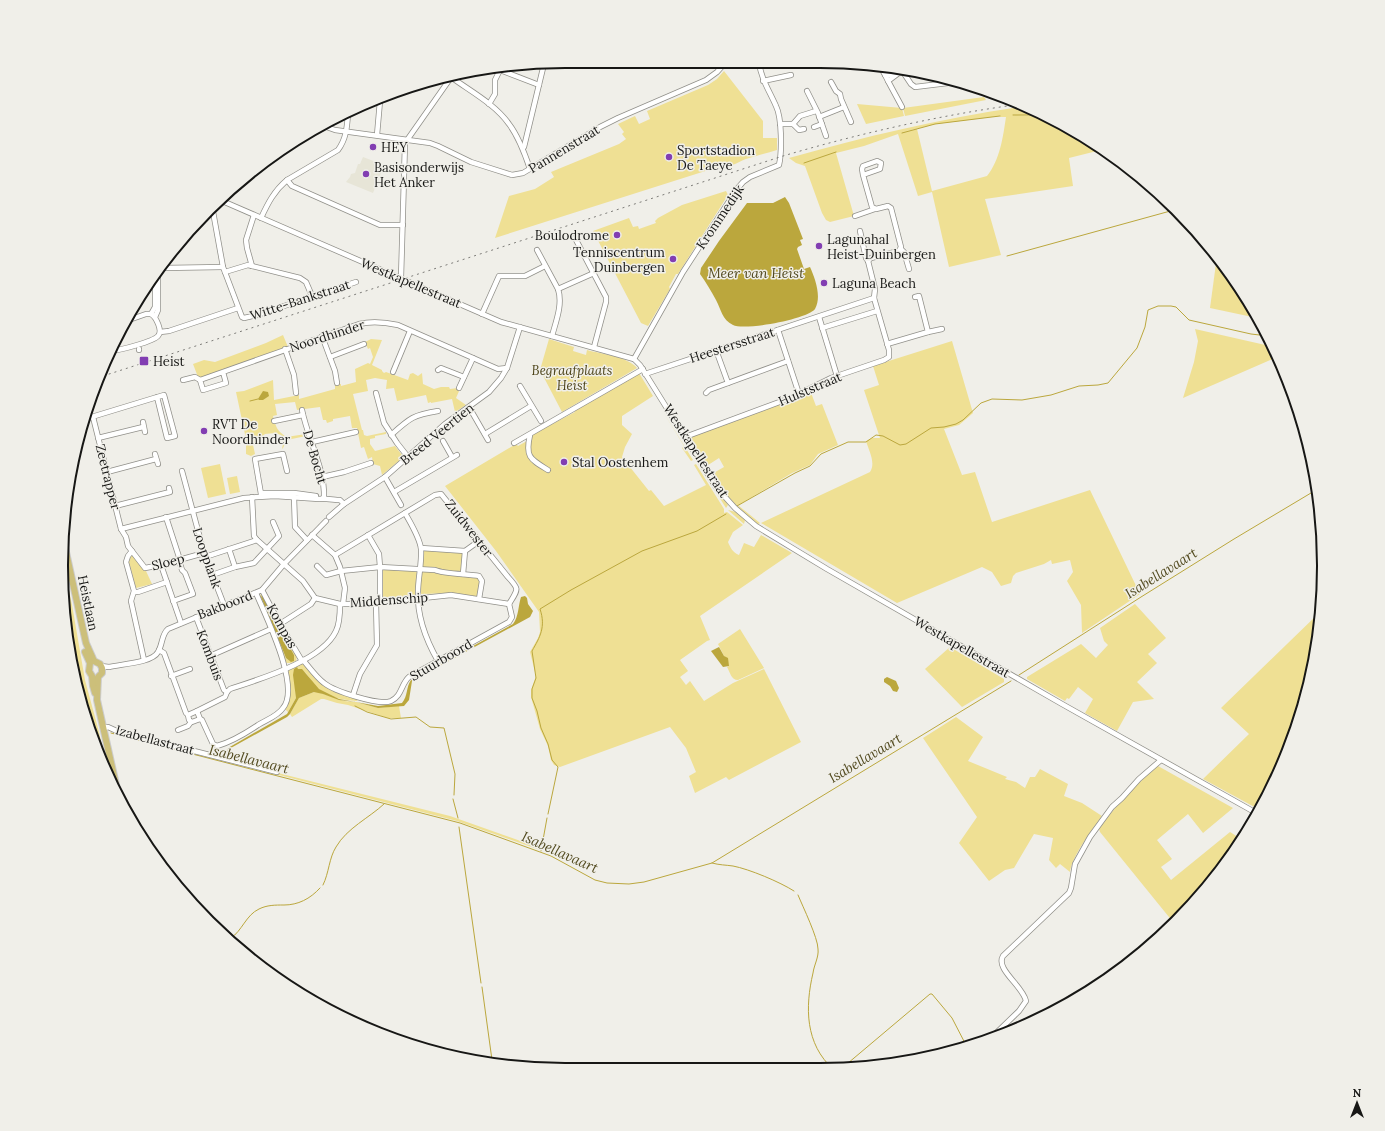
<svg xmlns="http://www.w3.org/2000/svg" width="1385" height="1131" viewBox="0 0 1385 1131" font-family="Lora,serif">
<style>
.built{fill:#e7e5d7}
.green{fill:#efe094;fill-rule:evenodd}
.water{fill:#bba73d}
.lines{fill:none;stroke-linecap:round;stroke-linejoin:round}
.stream{stroke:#bba73d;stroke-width:1}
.minor-casing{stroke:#91908a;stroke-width:6}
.major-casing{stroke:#ccc;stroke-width:8}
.minor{stroke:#fff;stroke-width:4.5}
.major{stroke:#ccbf7a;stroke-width:6}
.rail{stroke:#7d7c78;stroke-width:1;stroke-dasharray:2 4;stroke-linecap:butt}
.poi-dot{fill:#823eb2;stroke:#f0efe9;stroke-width:1.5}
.labels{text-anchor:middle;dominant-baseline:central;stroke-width:3;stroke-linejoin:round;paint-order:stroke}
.poi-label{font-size:13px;fill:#171715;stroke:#f0efe9;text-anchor:start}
.street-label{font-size:13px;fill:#171715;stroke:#f0efe9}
.park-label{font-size:13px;font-style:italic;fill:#4d4419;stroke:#f0efe9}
.water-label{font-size:14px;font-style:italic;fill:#524a1f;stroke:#f0efe9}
.rim{fill:none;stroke:#171715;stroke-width:2}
</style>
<rect width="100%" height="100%" fill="#f0efe9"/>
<polygon class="built" points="363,157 384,165 373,193 346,182 350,177 351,174 355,173 358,164 360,164"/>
<g class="green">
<path d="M 724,71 L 763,121 L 763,138 L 777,138 L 777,150 C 767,153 755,156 746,159 C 736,163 728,169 718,167 L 495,238 L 509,196 L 535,189 L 554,177 L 551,172 L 619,144 L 626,139 L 622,134 L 624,132 L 618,124 L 635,116 L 639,124 L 650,119 L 647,111 L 708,85 L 717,79 Z"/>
<polygon points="984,97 986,100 905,116 903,108"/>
<polygon points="857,104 902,108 904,116 866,124"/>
<path d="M 1026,106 L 1042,114 L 1011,116 L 1045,115 L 1072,129 L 1101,150 L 1069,158 L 1073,186 L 985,199 L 1001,255 L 949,267 L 932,192 L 918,196 L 898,134 L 864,146 L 836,153 L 854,216 L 830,222 L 826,220 L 822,213 L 805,166 L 796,163 L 789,158 C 867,136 946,117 1026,106 ZM 1000,116 L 1000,117 L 1006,117 C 1003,137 1000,160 987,176 L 932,191 L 917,129 L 903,132 L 936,124 Z"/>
<polygon points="726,191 728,195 678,274 676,274 669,287 670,289 648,326 641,323 593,231 629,218 633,227 638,226 639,229 656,223 655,221 658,218 682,205"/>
<polygon points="1217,256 1220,258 1257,318 1210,308"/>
<polygon points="1195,329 1274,347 1277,357 1183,398 1194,362 1198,341"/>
<polygon points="283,335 288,347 199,378 198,377 193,364 204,360 215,362 266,343"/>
<path d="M 371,339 L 382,340 L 372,365 L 382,370 L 382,371 L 384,373 L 386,372 L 408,380 L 410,374 L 413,373 L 418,376 L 422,373 L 423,384 L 434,389 L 441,387 L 449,387 L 450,389 L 458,388 L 460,389 L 456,398 L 466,405 L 455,412 L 452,399 L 431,403 L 431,402 L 428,403 L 426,395 L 397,401 L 394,388 L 386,389 L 387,380 L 375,378 L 366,380 L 368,391 L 353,394 L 362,430 L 363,430 L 364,435 L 367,436 L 386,432 L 386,434 L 375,436 L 375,438 L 370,439 L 370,444 L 375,451 L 395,446 L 402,455 L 401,459 L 382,475 L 380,466 L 373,464 L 372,457 L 368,459 L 364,447 L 361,448 L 357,428 L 352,428 L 350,416 L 333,419 L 333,421 L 327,423 L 326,420 L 323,420 L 320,407 L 297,410 L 295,402 L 275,404 L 277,415 L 273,416 C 276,428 277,430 286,437 L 306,434 L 306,436 L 287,440 L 283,448 L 282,449 L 283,443 L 281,435 L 275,433 L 265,434 L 253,445 L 255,454 L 251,456 L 246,454 L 246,439 L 236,392 L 244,391 L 273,380 L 274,400 L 299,395 L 299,399 L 335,389 L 335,385 L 341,384 L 341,386 L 356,382 L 355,369 L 368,363 L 370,364 L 373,357 L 370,348 L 368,349 L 365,342 Z"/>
<path d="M 549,339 L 574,347 L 573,351 L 586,355 L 587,350 C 600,354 627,356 637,368 L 562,412 L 540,370 Z"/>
<path d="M 952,341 L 973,413 L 959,425 L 944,429 L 962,475 L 975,472 L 992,522 L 1090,490 L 1140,594 L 1082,633 L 1081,605 L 1067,581 L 1073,572 L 1070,560 L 1052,564 L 1051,560 L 1044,564 L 1016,573 L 1013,576 L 1011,583 L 1001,586 L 992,572 L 982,567 L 897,603 L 761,523 L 870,472 C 876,463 869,451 866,441 L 872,438 L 880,438 L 864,390 L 879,385 L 873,366 Z"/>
<path d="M 639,373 L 653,396 L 622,416 L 622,425 L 632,434 L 625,447 L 622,457 L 649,491 L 651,490 L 664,506 L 706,485 L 694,465 L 696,464 L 724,509 L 724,513 L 727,512 L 743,525 L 733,532 L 728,542 C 730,547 733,553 739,555 L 744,543 L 754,547 L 761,535 L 792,553 L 700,616 L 710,640 L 707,641 L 680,660 L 688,671 L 680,677 L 686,685 L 690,681 L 704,701 L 733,683 L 764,669 L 801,742 L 729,780 L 726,777 L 695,793 L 689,776 L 696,772 L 686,748 L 670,727 L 560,767 L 554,765 L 551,760 L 548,746 L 540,729 L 531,697 L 531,690 L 536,676 L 530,652 L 538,638 L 540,632 L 539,612 L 496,551 L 445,486 L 516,444 L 518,446 L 527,441 L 528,437 L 575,412 L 574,410 Z"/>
<path d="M 810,390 L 816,406 L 822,404 L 838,445 L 818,454 L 810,465 L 792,473 L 737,506 L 737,507 L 739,506 L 760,523 L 757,525 C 739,510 724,494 710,475 L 724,467 L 719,458 L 705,467 L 688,440 L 689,437 Z"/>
<polygon points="662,410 693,460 691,461 682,448 684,446"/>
<polygon points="220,464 226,494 208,498 201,468"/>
<polygon points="698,464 728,505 726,508"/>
<polygon points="237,476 240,492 230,494 227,478"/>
<polygon points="728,510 736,512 745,520 744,524"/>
<polygon points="423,550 463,553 461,575 478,578 480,581 478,597 455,593 420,594"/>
<polygon points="131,556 133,556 146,571 152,584 136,588 129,562"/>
<polygon points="62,557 72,605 85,680 99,732 108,775 78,696 61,565"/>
<polygon points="382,568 417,570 415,596 382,600"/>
<path d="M 261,594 L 263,594 L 297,655 L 296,661 L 291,663 L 287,663 L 284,661 L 258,597 ZM 261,597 L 294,655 L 293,660 L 290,661 L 286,658 Z"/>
<polygon points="1135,604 1166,638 1148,654 1157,663 1137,682 1154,699 1133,702 1117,731 1085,713 1093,699 1078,687 1069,699 1067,698 1065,701 1027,679 1027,677 1081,644 1096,658 1108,645 1104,641 1100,628"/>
<polygon points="1320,612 1320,631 1297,727 1260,810 1203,779 1249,734 1221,708"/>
<path d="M 740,629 L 764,668 L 738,680 C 731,680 730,672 727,667 L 729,666 L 718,644 Z"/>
<polygon points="950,647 1004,679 1004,682 962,707 925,669"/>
<path d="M 302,663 L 304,664 L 316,678 L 358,699 L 357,701 C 342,700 325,697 314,685 C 310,679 307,672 300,669 L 295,670 L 296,698 L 288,712 L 285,709 L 290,693 L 288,672 L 289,670 Z"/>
<polygon points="314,692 318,692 344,701 356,702 378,708 399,706 401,718 388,718 348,705 337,703 324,699 321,699 292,717 290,714 299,698"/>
<path d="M 956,717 L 983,737 L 968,761 L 1007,777 L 1005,779 L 1016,782 L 1025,788 L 1030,777 L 1035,777 L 1040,769 L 1068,784 L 1064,796 L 1082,803 L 1102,816 C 1092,830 1072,856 1070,872 L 1060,864 L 1056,868 L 1049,860 L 1053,838 L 1034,834 L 1014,868 L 1005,870 L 989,881 L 959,843 L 977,817 L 923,738 Z"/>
<polygon points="109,729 238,763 450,816 540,848 540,850 457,821 121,734 110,731"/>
<path d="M 1158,766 L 1233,808 L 1203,833 L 1188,814 L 1157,840 L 1172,859 L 1161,867 L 1171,880 L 1230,832 L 1241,839 L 1199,898 L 1173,922 L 1100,832 L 1099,829 C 1115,806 1136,784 1158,766 Z"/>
</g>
<g class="water">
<path d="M 785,197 L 789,203 L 803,239 L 800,240 L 802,245 L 798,247 L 797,249 L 804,269 L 810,267 C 815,278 822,297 815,309 C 808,319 744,331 733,325 C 722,320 721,309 716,300 C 711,291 706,282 700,274 L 701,268 L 719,241 L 747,203 L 773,203 Z"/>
<polygon points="263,391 268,392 269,396 263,400 259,400 258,399"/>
<polygon points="262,596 294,655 294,661 291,662 286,658 261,597"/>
<path d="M 525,596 L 527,598 L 528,604 L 533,611 L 530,617 L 412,681 L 409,700 L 404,706 L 378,708 L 356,702 L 339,700 L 323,694 L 314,692 L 299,698 L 290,714 L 287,717 L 229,749 L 227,756 L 223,754 L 224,751 L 226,751 L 228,748 L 287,714 L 296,698 L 293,675 L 294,669 L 297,667 L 298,669 L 302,669 L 319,689 L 339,699 L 378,706 L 402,703 C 408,696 406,687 411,680 L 513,624 C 519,616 518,606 521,597 Z"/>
<polygon points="719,647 724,656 728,658 729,666 723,667 711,651"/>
<polygon points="887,677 896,681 899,688 897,692 893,691 890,686 884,682 884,679"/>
</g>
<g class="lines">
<g class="stream">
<polyline points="1013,115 1043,115"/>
<polyline points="902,133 935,124 1000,116"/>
<polyline points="804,163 836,152"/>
<polyline points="1007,256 1174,210"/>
<polyline points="250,401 258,399"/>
<polyline points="737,506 795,473 810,466 821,454 848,442 866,442 876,435 883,436 900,445 906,444 931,428 944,427 956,424 963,420 981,403 992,399 1022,400 1051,395 1079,386 1098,385 1108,383 1137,348 1145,327 1148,310 1158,306 1171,306 1176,307 1189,320 1251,334 1268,336"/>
<polyline points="1019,675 1141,597 1234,539 1316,490"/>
<polyline points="355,706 367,712 391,719 416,717 430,727 444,728 455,774 454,795"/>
<polyline points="111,733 460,823 551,856 595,880 607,883 629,884 644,882 712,863 1011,681"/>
<polyline points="453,799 458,818"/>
<path d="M 548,814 L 558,767 L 552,760 L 548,744 L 541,728 L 537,711 L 532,698 L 532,689 L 536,678 L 532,651 C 540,637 546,627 540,609 L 571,590 L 642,551 L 697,531 L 726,514"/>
<polyline points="459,827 481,983"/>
<polyline points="541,851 547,818"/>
<path d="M 712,863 C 719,865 726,865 733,866 C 749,869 780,882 794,891"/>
<path d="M 323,885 C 329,873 329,858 336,847 C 347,828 369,818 384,804"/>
<path d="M 798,895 C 803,907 818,938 818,949 C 819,957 814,965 813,973 C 805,1007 805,1044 833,1069"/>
<path d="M 231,938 C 242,931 246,915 259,909 C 267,905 275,905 284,905 C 298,905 310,899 320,888"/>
<polyline points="482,987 492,1060"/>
<polyline points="841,1069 930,994 932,994 952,1018 967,1047"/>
</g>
<g class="minor-casing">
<g id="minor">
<polyline points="880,66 885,75"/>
<polyline points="900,72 888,81 885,75 903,72 911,84 915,87 948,83 950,81"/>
<path d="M 451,77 C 470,91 495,104 509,124 C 519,137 525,154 530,169"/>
<polyline points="763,81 791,75"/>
<polyline points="888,81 902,107"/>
<polyline points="950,81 955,83 959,83"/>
<polyline points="831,82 836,91 840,94 841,99 851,122"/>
<polyline points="807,91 818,113 826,136"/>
<polyline points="489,104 495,94 495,80 500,70 539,85"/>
<polyline points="819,117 844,107"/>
<polyline points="780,124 793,124 799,130 804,129"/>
<polyline points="793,124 800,116 816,111"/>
<polyline points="321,125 335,130 430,143 438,146 471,162 512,175 523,173 600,127 618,118 706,80 717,72 726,62"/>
<polyline points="814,127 822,124"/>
<polyline points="377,135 380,101"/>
<polyline points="523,148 524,147 544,64"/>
<polyline points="287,180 292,186 380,225 403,225"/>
<polyline points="220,200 501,322 634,359 640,365 716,487 735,508 756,526 827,569 1062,704 1258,814"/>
<polyline points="212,206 223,267 242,317 244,318 257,315 356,282"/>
<polyline points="855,216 875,209"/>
<path d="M 261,218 C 268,203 274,191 287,180 L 338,150 C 346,139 347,128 348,114"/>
<polyline points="860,231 866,258 868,261"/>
<polyline points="575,238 606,297 606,302 594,347"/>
<polyline points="901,249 904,252 909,269"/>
<path d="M 537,250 L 558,289 C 563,304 556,321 552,336"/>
<polyline points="252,266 247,248 246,240 254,215"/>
<polyline points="163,268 223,267"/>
<polyline points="225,272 248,265 300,278 306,282 312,296"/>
<polyline points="401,278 405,143 452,76"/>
<polyline points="558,289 594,273"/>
<polyline points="151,314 155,307 155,279"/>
<polyline points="482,314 499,276 525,276 545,266"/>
<polyline points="155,317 158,310 158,274"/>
<polyline points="819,317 837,376"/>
<polyline points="822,328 877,311"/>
<polyline points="778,330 799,394"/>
<polyline points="160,332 169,331 238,308"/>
<polyline points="928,332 942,329"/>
<polyline points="322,336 335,371 337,383"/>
<polyline points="887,344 928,332 919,296 915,297"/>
<polyline points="139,349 139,350"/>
<polyline points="285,349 294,375 296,393"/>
<path d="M 113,350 C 119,351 154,341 158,336 C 163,331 156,317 151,314 L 146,314 L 126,321"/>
<polyline points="716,350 728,383"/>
<polyline points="330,357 364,344"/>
<path d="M 634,359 L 683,272 L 737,189 L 743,182 L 750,177 L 779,165 C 782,152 782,118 776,106 C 769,90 761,79 759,62"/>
<polyline points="438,370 441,368 464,377"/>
<path d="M 223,372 L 226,383 L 203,390 L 200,380 L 359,324 C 372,321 384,322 398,325 L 498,369 L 507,368"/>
<polyline points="393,372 410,331"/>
<polyline points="645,374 874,298"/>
<polyline points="183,380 195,377 200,380"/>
<polyline points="520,386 541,421"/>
<polyline points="459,388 473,358"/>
<polyline points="376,393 384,423 397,443 408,457"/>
<polyline points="706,393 709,390 788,361"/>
<polyline points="469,407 488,440"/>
<path d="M 302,410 C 308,440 325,468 324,498 L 323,498"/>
<polyline points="93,417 121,529 126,537 128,546 145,568 161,565 204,553"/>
<polyline points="85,419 154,398 164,395 175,436 167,438 157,397"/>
<polyline points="274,421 303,415"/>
<polyline points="143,422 145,432"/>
<polyline points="485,434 531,406"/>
<path d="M 391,435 C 410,418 413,415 438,411"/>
<path d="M 530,435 C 525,457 530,459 548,470"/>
<polyline points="685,437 793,397 831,378 884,360 889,357 889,350 874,298 875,289 868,261 871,258 899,251 901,247 891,208 888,206 876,209 872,207 863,175 880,169 881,163 877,161 863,166 862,169 863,175"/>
<polyline points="98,438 143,427"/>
<polyline points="443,441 452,457"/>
<polyline points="312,442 356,432"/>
<polyline points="514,443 643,369"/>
<polyline points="155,454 158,464"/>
<polyline points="182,471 204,553 224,605"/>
<polyline points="107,472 156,459"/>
<polyline points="322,477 344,472 371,463"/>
<polyline points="385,477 401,505"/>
<polyline points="394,492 457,455"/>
<polyline points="261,493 294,493 316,496"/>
<polyline points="261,494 255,459 283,454 287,471"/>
<polyline points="252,497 254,536 257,540 303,581 315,598 340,604 348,604 376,603 451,595 509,604"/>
<polyline points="294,497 295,527 307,540"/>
<polyline points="115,506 170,492 169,488"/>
<path d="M 405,513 C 410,522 420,538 421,549 C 422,563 418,578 418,592 C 417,617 426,640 438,661"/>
<polyline points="166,517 180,560"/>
<polyline points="329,517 344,504 385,477 445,424 489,392 501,378 507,368 520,327"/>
<path d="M 121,529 L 244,498 L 275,496 L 319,499 C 324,498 335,500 340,500 L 344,504"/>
<polyline points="312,535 335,555 340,567 345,588 343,604"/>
<polyline points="368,535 379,554 380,567 380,603"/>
<polyline points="421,548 465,551 479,541"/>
<polyline points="229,549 235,567"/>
<polyline points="132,551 128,556 126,562 134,591 131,601 144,660"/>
<path d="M 335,555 L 435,495 L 441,494 L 508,577 C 520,590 518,589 509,604"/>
<polyline points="205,557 257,540"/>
<polyline points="161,565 181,623"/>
<path d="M 317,566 L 326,575 L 341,571 L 380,567 L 435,570 C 444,574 468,574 479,576 L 482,581 L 479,599"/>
<polyline points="463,574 465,551"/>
<polyline points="212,575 235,567 254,563 279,536 273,522"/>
<polyline points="262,590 280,624 302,661"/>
<polyline points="134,592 138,592 167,582"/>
<polyline points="173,601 193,594 185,573 182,570 179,560"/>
<polyline points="196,617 224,690 227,692"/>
<polyline points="280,624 311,604 315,598"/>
<polyline points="159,650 164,653 186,713 188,715 189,720 192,722 200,719 197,711 188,715"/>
<polyline points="210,656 271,629"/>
<path d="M 303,660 C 310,668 316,677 324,683 C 334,691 379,706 391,701 C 402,696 401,684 409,677 L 509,622 L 512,617 L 509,604"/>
<path d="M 101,666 L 109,667 C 121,664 152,663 158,652 C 163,644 161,635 168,629 L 262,590 L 284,564 L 326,521"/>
<polyline points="171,676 190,669"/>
<polyline points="353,695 360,674 377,645 376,603"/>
<path d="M 197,711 L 225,697 L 227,692 L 230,689 C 260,679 322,661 336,631 C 340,623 340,612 340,604"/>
<path d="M 200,719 L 202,720 L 213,744 L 217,746 C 231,742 246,733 258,725 C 266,720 278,716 283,708 C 301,687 266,617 256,593"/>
<polyline points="104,728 108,727 119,732 277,772"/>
<polyline points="178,730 188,726 191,722"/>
<path d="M 992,1037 L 1019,1011 L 1026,1001 C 1023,986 995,969 1003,956 L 1069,893 L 1071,888 L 1075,864 L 1090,837 L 1112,807 L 1122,798 L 1139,779 L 1161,760"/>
</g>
</g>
<g class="major-casing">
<g id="major">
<polyline points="64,543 86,643 94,661 100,664 102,668 102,673 98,677 97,700 119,798"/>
<polyline points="85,652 90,663 89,671 92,676 93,686 95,693"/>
</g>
</g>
<use href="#minor" class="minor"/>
<use href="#major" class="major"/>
<path class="rail" d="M 103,376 L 783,156 C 861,133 941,115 1021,104"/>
</g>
<g class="poi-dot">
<circle cx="373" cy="147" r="4"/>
<circle cx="669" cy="157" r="4"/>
<circle cx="366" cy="174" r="4"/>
<circle cx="617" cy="235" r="4"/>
<circle cx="819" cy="246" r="4"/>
<circle cx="673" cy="259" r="4"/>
<circle cx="824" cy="283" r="4"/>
<rect x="139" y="356" width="10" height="10" rx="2"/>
<circle cx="204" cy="431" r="4"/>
<circle cx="564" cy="462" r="4"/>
</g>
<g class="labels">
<g class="poi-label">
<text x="381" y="147">HEY</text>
<text x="677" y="150">Sportstadion<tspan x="677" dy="15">De Taeye</tspan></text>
<text x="374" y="167">Basisonderwijs<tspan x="374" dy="15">Het Anker</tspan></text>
<text x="609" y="235" text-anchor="end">Boulodrome</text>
<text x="827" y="239">Lagunahal<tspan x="827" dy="15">Heist-Duinbergen</tspan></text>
<text x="665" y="252" text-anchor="end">Tenniscentrum<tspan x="665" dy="15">Duinbergen</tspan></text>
<text x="832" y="283">Laguna Beach</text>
<text x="153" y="361">Heist</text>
<text x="212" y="424">RVT De<tspan x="212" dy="15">Noordhinder</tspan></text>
<text x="572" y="462">Stal Oostenhem</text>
</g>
<g class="street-label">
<text transform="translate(564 149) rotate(-31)">Pannenstraat</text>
<text transform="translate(720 217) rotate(-56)">Krommedijk</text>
<text transform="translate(411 283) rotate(23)">Westkapellestraat</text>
<text transform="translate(300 300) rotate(-18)">Witte-Bankstraat</text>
<text transform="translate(327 336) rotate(-18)">Noordhinder</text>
<text transform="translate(732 345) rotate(-18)">Heestersstraat</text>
<text transform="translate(810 389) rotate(-23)">Hulststraat</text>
<text transform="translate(437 434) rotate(-39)">Breed Veertien</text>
<text transform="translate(696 451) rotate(57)">Westkapellestraat</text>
<text transform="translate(315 457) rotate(74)">De Bocht</text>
<text transform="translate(108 477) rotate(76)">Zeetrapper</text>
<text transform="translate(469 528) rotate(52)">Zuidwester</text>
<text transform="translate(207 558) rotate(71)">Loopplank</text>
<text transform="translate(168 562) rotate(-14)">Sloep</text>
<text transform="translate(389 600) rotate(-4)">Middenschip</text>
<text transform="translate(88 603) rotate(78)">Heistlaan</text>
<text transform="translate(225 605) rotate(-21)">Bakboord</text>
<text transform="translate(282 626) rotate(61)">Kompas</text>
<text transform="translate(962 647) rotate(30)">Westkapellestraat</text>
<text transform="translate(210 655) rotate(69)">Kombuis</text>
<text transform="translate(441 660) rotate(-30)">Stuurboord</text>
<text transform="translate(155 740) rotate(15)">Izabellastraat</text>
</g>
<g class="park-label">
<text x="572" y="370">Begraafplaats<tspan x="572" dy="15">Heist</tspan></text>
</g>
<g class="water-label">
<text x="756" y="273">Meer van Heist</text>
<text transform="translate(1161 573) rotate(-32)">Isabellavaart</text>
<text transform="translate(865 758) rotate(-31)">Isabellavaart</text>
<text transform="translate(249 759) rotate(14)">Isabellavaart</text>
<text transform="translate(560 852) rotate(24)">Isabellavaart</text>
</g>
</g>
<path d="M0 0H1385V1131H0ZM565 68H820A497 497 0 0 1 1317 565V566A497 497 0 0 1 820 1063H565A497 497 0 0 1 68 566V565A497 497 0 0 1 565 68Z" fill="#f0efe9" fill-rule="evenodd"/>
<path class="rim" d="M565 68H820A497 497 0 0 1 1317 565V566A497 497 0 0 1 820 1063H565A497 497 0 0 1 68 566V565A497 497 0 0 1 565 68Z"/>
<g transform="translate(1357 1103)" stroke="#f0efe9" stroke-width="3" paint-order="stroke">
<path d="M0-3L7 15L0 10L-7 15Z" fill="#171715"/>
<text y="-6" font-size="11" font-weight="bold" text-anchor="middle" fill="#171715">N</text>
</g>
</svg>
